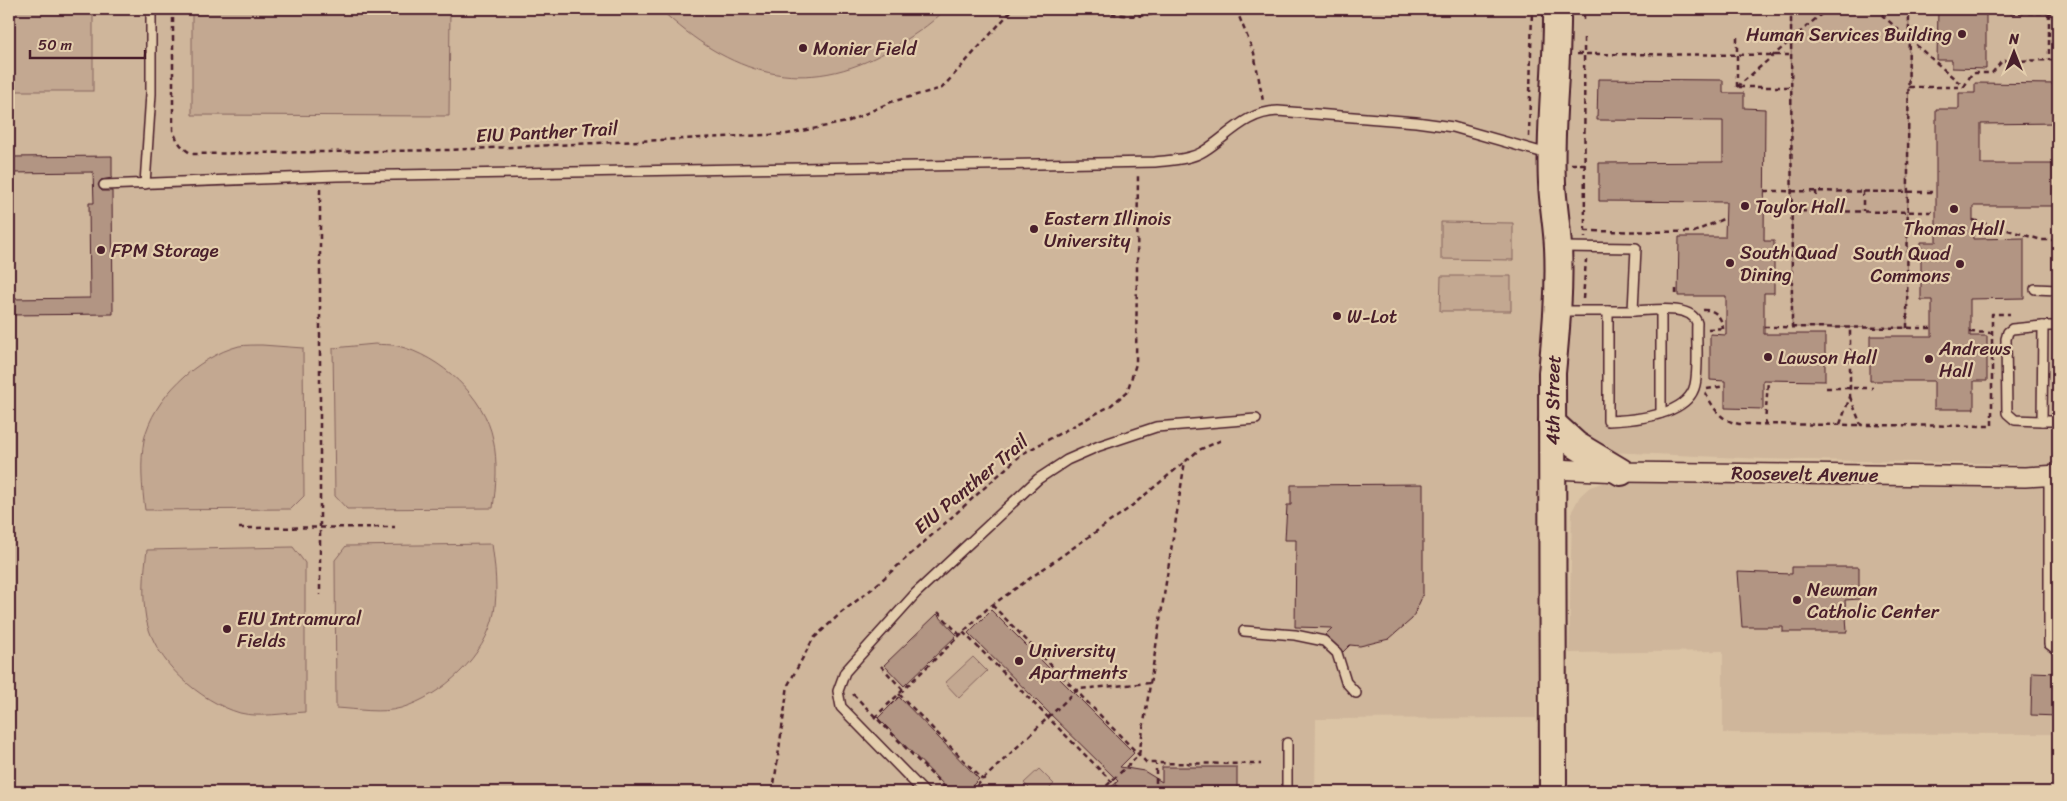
<svg xmlns="http://www.w3.org/2000/svg" width="2067" height="801" viewBox="0 0 2067 801" font-family="Sriracha,sans-serif">
<style>
.built{fill:#cfb69b}
.green{fill:#c3a891;stroke:#86645e}
.building{fill:#b29583;stroke:#4a1f2b}
.lines{fill:none;stroke-linecap:round;stroke-linejoin:round}
.lane-casing{stroke:#4a1f2b;stroke-width:12}
.street-casing{stroke:#4a1f2b;stroke-width:22}
.secondary-casing{stroke:#4a1f2b;stroke-width:30}
.path{stroke:#4a1f2b;stroke-width:2.5;stroke-dasharray:5 4;stroke-linecap:butt}
.lane{stroke:#e4cead;stroke-width:9}
.street{stroke:#e4cead;stroke-width:19}
.secondary{stroke:#e4cead;stroke-width:26}
.poi-dot{fill:#4a1f2b;stroke:#e4cead;stroke-width:2}
.labels{text-anchor:middle;dominant-baseline:central;stroke-width:4.5;stroke-linejoin:round;paint-order:stroke}
.poi-label{font-size:19px;fill:#4a1f2b;stroke:#e4cead;text-anchor:start}
.street-label{font-size:19px;fill:#4a1f2b;stroke:#e4cead}
</style>
<rect width="100%" height="100%" fill="#dbc4a5"/>
<filter id="ink" filterUnits="userSpaceOnUse"><feTurbulence type="fractalNoise" baseFrequency=".02" numOctaves="2"/><feDisplacementMap in="SourceGraphic" scale="10" xChannelSelector="R" yChannelSelector="G"/><feConvolveMatrix kernelMatrix="1 2 1 2 8 2 1 2 1" color-interpolation-filters="sRGB"/></filter>
<g filter="url(#ink)">
<polygon class="built" points="9,9 2058,9 2058,734 1723,733 1723,651 1569,653 1572,511 1580,496 1590,487 1602,483 2014,486 2014,464 1765,459 1542,449 1536,718 1316,719 1315,792 9,792"/>
<g class="green">
<rect x="9" y="9" width="84" height="82"/>
<polygon points="192,9 450,9 449,116 192,115"/>
<path d="M 660,9 L 946,9 C 930,25 910,38 891,49 C 804,100 729,74 660,9 Z"/>
<polygon points="1791,9 1909,9 1907,328 1792,327"/>
<polygon points="1441,222 1513,223 1513,260 1441,259"/>
<polygon points="1441,276 1511,276 1511,311 1440,311"/>
<path d="M 375,344 C 382,345 391,344 398,346 C 440,356 485,397 493,439 C 498,462 496,486 493,508 L 347,509 L 335,496 L 333,348 Z"/>
<path d="M 262,345 L 303,348 L 304,496 L 291,509 L 145,510 C 142,487 140,463 144,440 C 153,398 197,357 239,346 C 246,345 254,345 262,345 Z"/>
<path d="M 492,544 C 495,566 498,590 494,613 C 486,656 442,696 401,708 C 381,714 357,709 336,708 L 335,560 L 346,546 Z"/>
<path d="M 293,547 L 305,563 L 305,712 C 285,713 260,718 240,713 C 199,701 155,662 146,619 C 142,596 144,572 147,550 Z"/>
<polygon points="973,657 987,671 959,698 945,683"/>
<polygon points="1039,769 1054,784 1046,792 1033,792 1024,783"/>
</g>
<g class="building">
<polygon points="1938,9 1986,9 1986,69 1952,68 1952,60 1937,60"/>
<polygon points="1598,79 1723,80 1723,93 1744,93 1744,108 1765,109 1764,241 1774,241 1774,293 1764,293 1764,334 1825,334 1825,381 1763,380 1763,409 1725,408 1725,381 1710,380 1710,334 1726,335 1726,296 1678,296 1679,237 1725,237 1726,202 1599,201 1599,163 1723,162 1723,121 1597,120"/>
<polygon points="1975,83 2058,84 2058,123 1981,124 1981,164 2058,164 2058,206 1973,206 1973,239 2024,238 2024,298 1970,299 1970,336 1987,336 1987,381 1974,381 1974,409 1934,409 1934,381 1870,381 1870,336 1932,336 1932,300 1921,300 1921,242 1936,242 1936,109 1959,109 1959,93 1975,93"/>
<polygon points="112,156 112,178 101,180 98,185 102,191 112,191 113,314 9,315 9,299 90,298 89,203 94,203 93,172 9,173 9,157"/>
<polygon points="1423,484 1423,595 1412,619 1389,639 1360,646 1350,645 1343,652 1325,635 1332,628 1295,627 1296,540 1285,540 1287,505 1291,505 1291,485"/>
<polygon points="1792,567 1859,567 1859,599 1845,600 1847,632 1783,632 1783,627 1742,627 1738,572 1792,574"/>
<polygon points="991,610 1134,753 1120,767 1144,771 1162,782 1162,767 1237,767 1237,792 1106,792 1118,781 968,633"/>
<polygon points="937,614 957,635 904,686 884,665"/>
<polygon points="2032,672 2058,673 2058,716 2031,715"/>
<polygon points="899,697 979,779 966,792 951,792 878,718"/>
</g>
<g class="lines">
<g class="lane-casing">
<g id="lane">
<polyline points="145,184 151,94 151,9"/>
<path d="M 104,185 L 336,176 L 1155,162 C 1170,160 1190,160 1204,151 C 1229,135 1246,112 1278,111 L 1416,122 L 1453,127 L 1548,154"/>
<polyline points="2035,289 2058,290"/>
<polyline points="1558,311 1633,311 1636,248 1561,247"/>
<path d="M 1608,311 L 1608,421 C 1633,420 1688,416 1695,385 C 1699,366 1696,343 1697,323 C 1691,303 1650,311 1633,311"/>
<polyline points="1661,311 1661,413"/>
<polyline points="2058,326 2043,326 2042,421 2058,421"/>
<polyline points="2042,421 2015,420 2007,413 2006,339 2008,332 2012,329 2043,326"/>
<polyline points="2049,475 2049,644 2058,651"/>
<polyline points="1244,631 1295,635 1324,641 1337,653 1346,682 1356,693"/>
<polyline points="924,792 841,707 838,691 845,672 916,593 1038,479 1067,460 1099,446 1156,427 1256,419"/>
<polyline points="1287,792 1287,743"/>
</g>
</g>
<g class="street-casing">
<polyline id="street" points="1553,469 1621,472 2025,477 2058,475"/>
</g>
<g class="secondary-casing">
<g id="secondary">
<polyline points="1552,423 1576,445 1621,472"/>
<path id="s1" d="M 1553,792 L 1552,373 C 1556,331 1560,289 1558,247 C 1557,226 1553,205 1552,183 C 1549,125 1558,67 1557,9"/>
</g>
</g>
<g class="path">
<path d="M 173,9 L 173,130 C 177,142 182,148 192,154 L 448,150 L 787,134 L 847,122 L 891,102 L 942,88 L 1013,9"/>
<path d="M 1094,9 C 1117,16 1146,20 1168,9"/>
<polyline points="1236,9 1254,53 1263,101"/>
<polyline points="1791,9 1792,327"/>
<polyline points="1875,9 1964,87"/>
<polyline points="2010,13 2058,13"/>
<polyline points="2049,13 2049,60"/>
<polyline points="1584,20 1584,9"/>
<polyline points="1737,37 1737,87"/>
<polyline points="1584,38 1585,237"/>
<polyline points="1577,54 1790,55"/>
<polyline points="1737,87 1827,9"/>
<polyline points="1739,87 1791,87"/>
<polyline points="1909,87 1963,87"/>
<polyline points="1964,87 1972,73 1992,73 2002,61 2058,60"/>
<polyline points="1529,137 1532,9"/>
<polyline points="1571,164 1585,164"/>
<polyline points="320,189 320,595"/>
<polyline points="1765,191 1936,192"/>
<polyline points="1816,191 1817,211"/>
<polyline points="1863,191 1863,211"/>
<polyline points="1765,211 1936,212"/>
<polyline points="1973,220 2042,240 2058,240"/>
<polyline points="1585,231 1694,232 1725,218"/>
<polyline points="1676,289 1676,298"/>
<polyline points="1583,299 1586,260"/>
<path d="M 1703,310 C 1715,309 1722,317 1723,329"/>
<polyline points="1764,327 1932,328"/>
<polyline points="1907,328 1909,9"/>
<polyline points="1708,329 1726,328"/>
<polyline points="1970,332 1993,333"/>
<polyline points="1826,388 1873,388"/>
<polyline points="1707,389 1725,386"/>
<path d="M 1705,393 C 1715,409 1719,420 1739,424 L 1861,425"/>
<polyline points="1850,397 1861,425 1992,426 1992,314 2010,314"/>
<polyline points="1840,424 1850,397 1850,327"/>
<polyline points="1765,425 1768,380"/>
<polyline points="239,528 395,527"/>
<polyline points="992,605 1147,763 1261,764"/>
<polyline points="938,612 960,635"/>
<polyline points="963,632 1122,792"/>
<polyline points="881,666 903,690"/>
<polyline points="853,694 949,792"/>
<polyline points="899,694 983,780"/>
<polyline points="874,718 988,608 1128,509 1199,450 1224,439"/>
<polyline points="773,792 788,685 813,639 842,612 873,588 1022,454 1110,406 1127,392 1136,364 1138,175"/>
<polyline points="970,792 1078,689 1151,683"/>
<polyline points="1100,792 1139,755 1185,461"/>
<polyline points="1156,792 1156,764"/>
</g>
<use href="#lane" class="lane"/>
<use href="#street" class="street"/>
<use href="#secondary" class="secondary"/>
</g>
</g>
<g class="poi-dot">
<circle cx="1962" cy="34" r="5"/>
<circle cx="803" cy="48" r="5"/>
<circle cx="1745" cy="206" r="5"/>
<circle cx="1954" cy="209" r="5"/>
<circle cx="1034" cy="229" r="5"/>
<circle cx="101" cy="250" r="5"/>
<circle cx="1730" cy="263" r="5"/>
<circle cx="1960" cy="264" r="5"/>
<circle cx="1337" cy="316" r="5"/>
<circle cx="1768" cy="357" r="5"/>
<circle cx="1929" cy="359" r="5"/>
<circle cx="1797" cy="600" r="5"/>
<circle cx="227" cy="629" r="5"/>
<circle cx="1019" cy="661" r="5"/>
</g>
<g class="labels">
<g class="poi-label">
<text x="1952" y="34" text-anchor="end">Human Services Building</text>
<text x="813" y="48">Monier Field</text>
<text x="1755" y="206">Taylor Hall</text>
<text x="1044" y="218">Eastern Illinois<tspan x="1044" dy="22">University</tspan></text>
<text x="1954" y="228" text-anchor="middle">Thomas Hall</text>
<text x="111" y="250">FPM Storage</text>
<text x="1740" y="252">South Quad<tspan x="1740" dy="22">Dining</tspan></text>
<text x="1950" y="253" text-anchor="end">South Quad<tspan x="1950" dy="22">Commons</tspan></text>
<text x="1347" y="316">W-Lot</text>
<text x="1939" y="348">Andrews<tspan x="1939" dy="22">Hall</tspan></text>
<text x="1778" y="357">Lawson Hall</text>
<text x="1807" y="589">Newman<tspan x="1807" dy="22">Catholic Center</tspan></text>
<text x="237" y="618">EIU Intramural<tspan x="237" dy="22">Fields</tspan></text>
<text x="1029" y="650">University<tspan x="1029" dy="22">Apartments</tspan></text>
</g>
<g class="street-label">
<text transform="translate(547 132) rotate(-3)">EIU Panther Trail</text>
<text stroke="none"><textPath href="#s1" startOffset="392">4th Street</textPath></text>
<text transform="translate(1805 474) rotate(1)">Roosevelt Avenue</text>
<text transform="translate(971 484) rotate(-40)">EIU Panther Trail</text>
</g>
</g>
<rect width="2067" height="801" fill="none" stroke="#e4cead" stroke-width="30"/>
<rect x="15" y="15" width="2037" height="771" fill="none" stroke="#4a1f2b" stroke-width="2" filter="url(#ink)"/>
<g transform="translate(2014 52)" stroke="#e4cead" stroke-width="4" paint-order="stroke">
<path d="M0-4L9 19L0 12L-9 19Z" fill="#4a1f2b"/>
<text y="-8" font-size="14" font-weight="bold" text-anchor="middle" fill="#4a1f2b">N</text>
</g>
<path d="M30 50v8h115v-8" fill="none" stroke="#4a1f2b" stroke-width="2.5"/>
<text x="38" y="50" font-size="15" fill="#4a1f2b" stroke="#e4cead" stroke-width="4" paint-order="stroke">50 m</text>
</svg>
